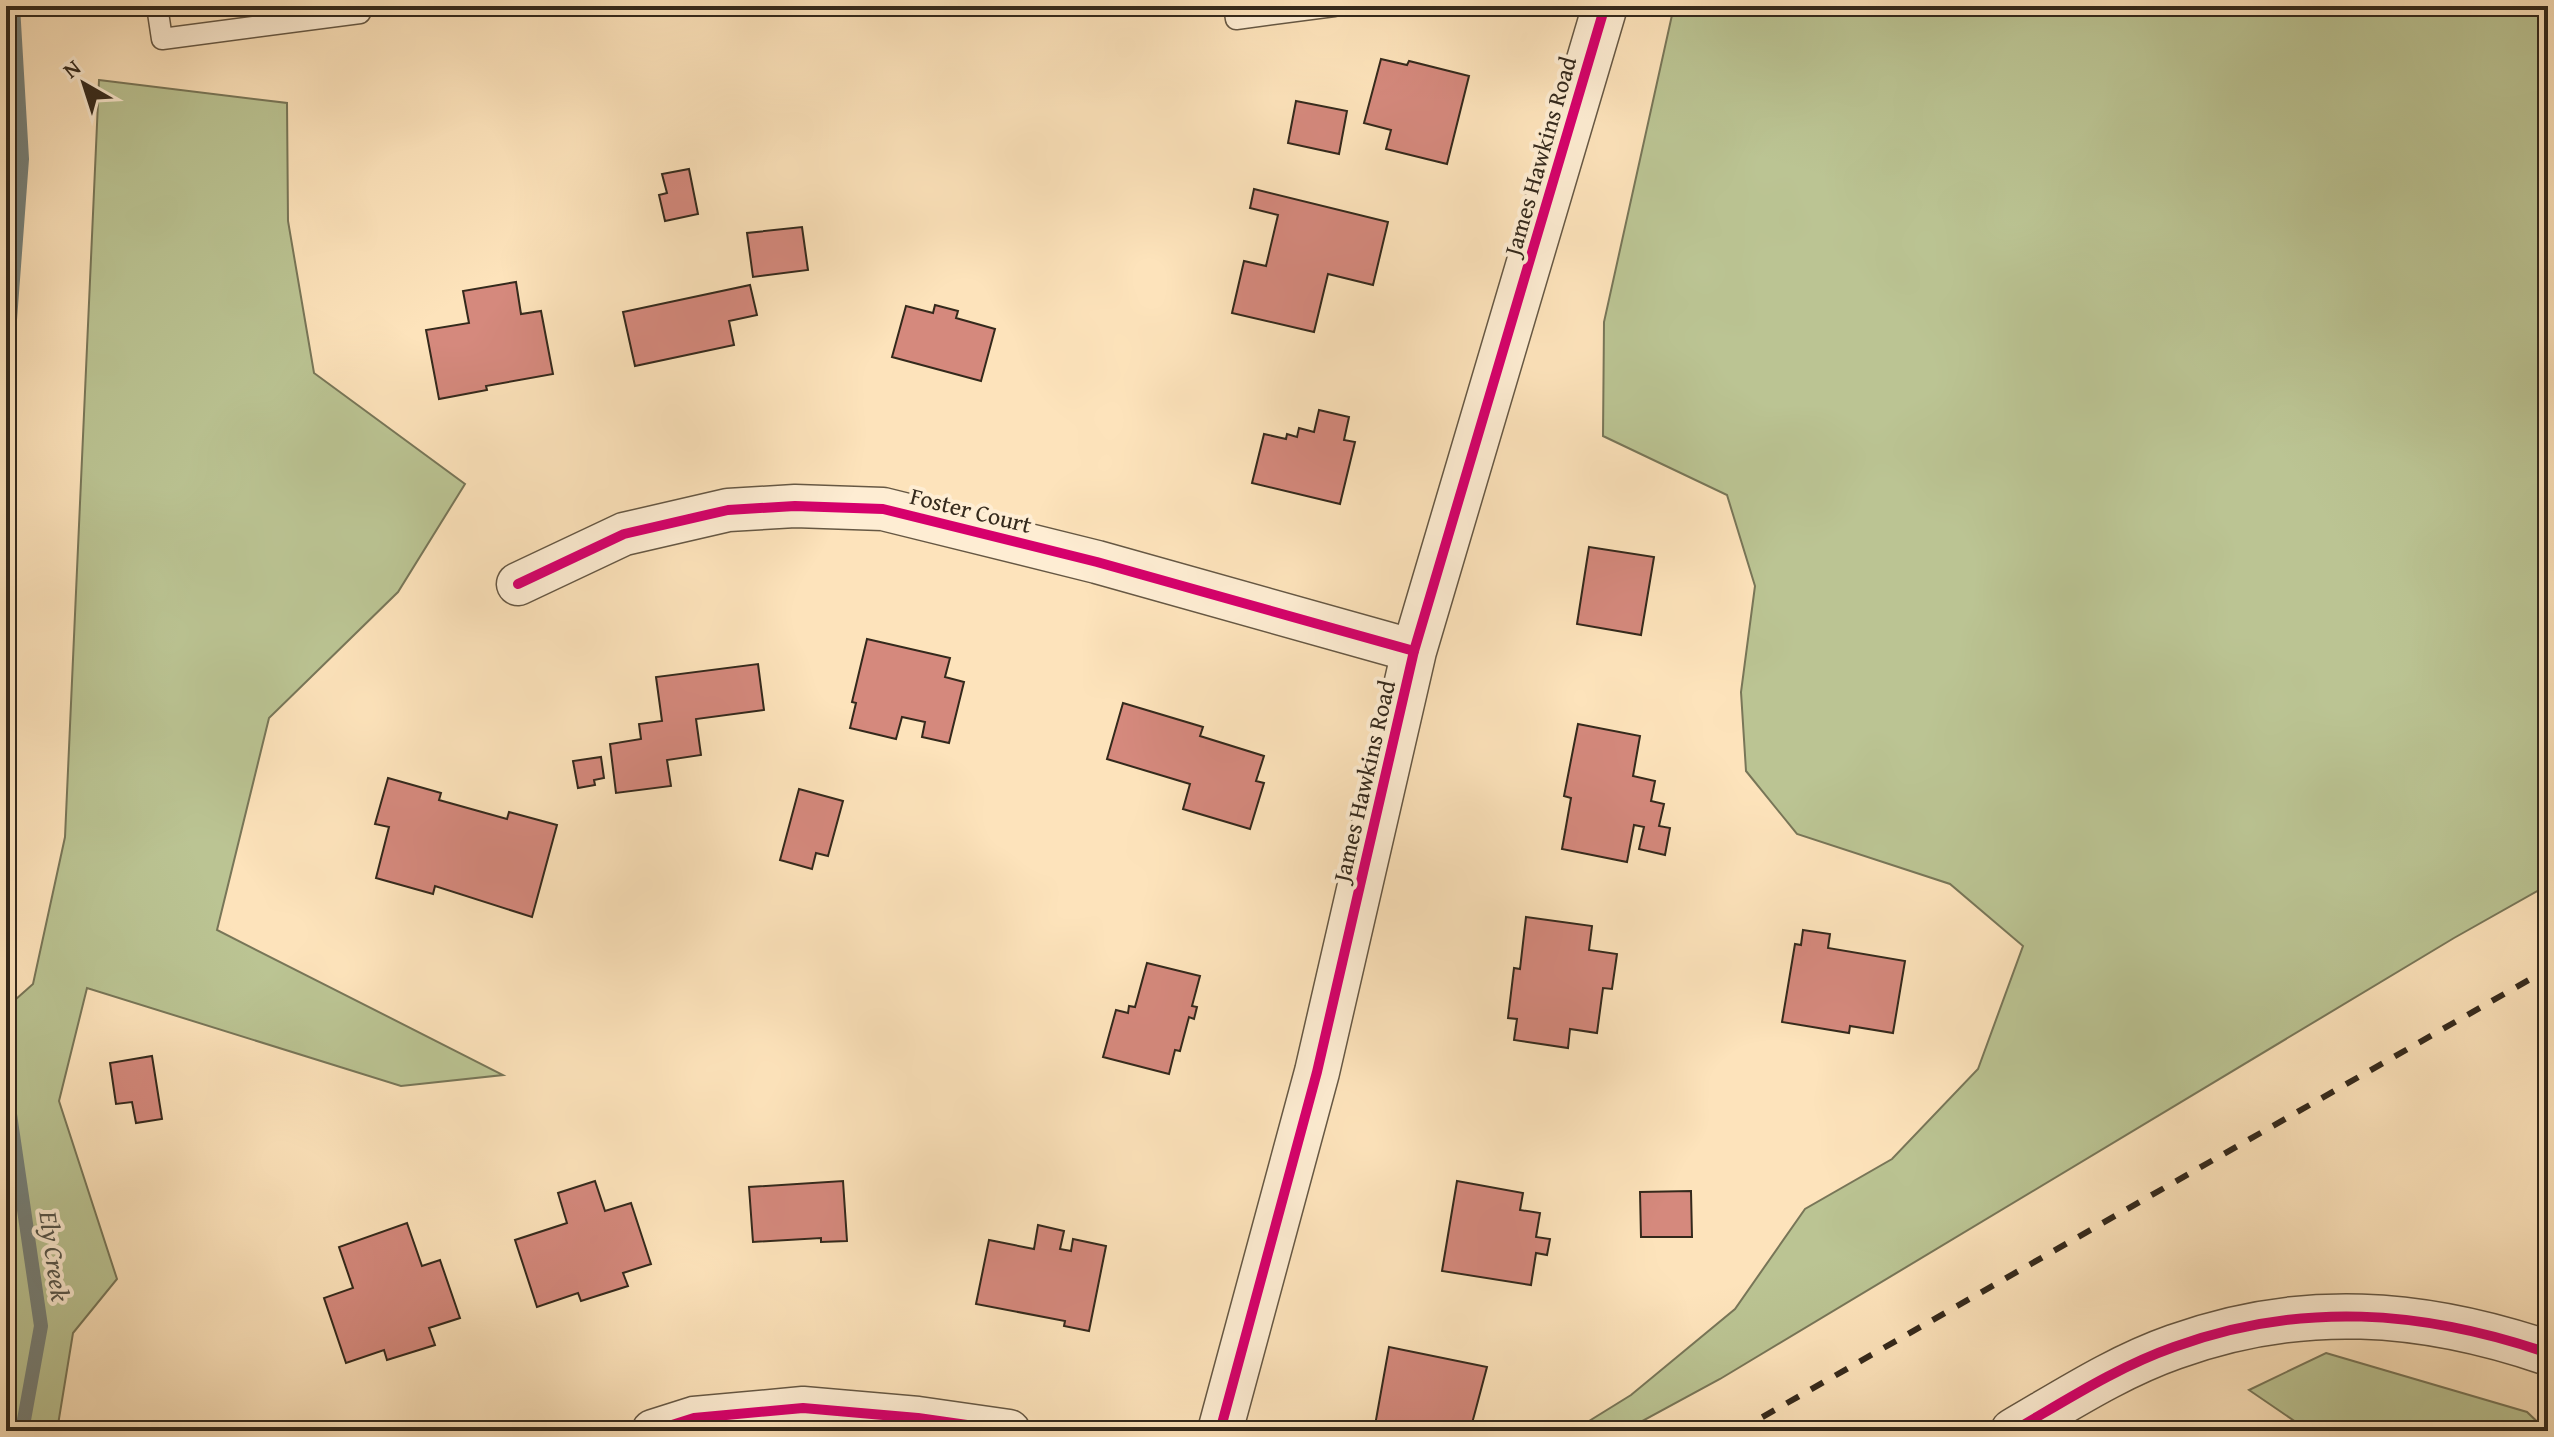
<svg xmlns="http://www.w3.org/2000/svg" width="2554" height="1437" viewBox="0 0 2554 1437" font-family="'Gentium Book Plus',serif">
<style>
.green{fill:#bbc493;stroke:#787658;stroke-width:2}
.lines{fill:none;stroke-linecap:round;stroke-linejoin:round}
.stream{stroke:#76817a;stroke-width:14}
.building{fill:#d5897d;stroke:#34291c;stroke-width:2}
.service-casing{stroke:#665844;stroke-width:23}
.minor-casing{stroke:#665844;stroke-width:45}
.tertiary-casing{stroke:#665844;stroke-width:47}
.service{stroke:#feedd3;stroke-width:20}
.minor{stroke:#feedd3;stroke-width:42}
.tertiary{stroke:#feedd3;stroke-width:44}
.rail{stroke:#34291c;stroke-width:6;stroke-dasharray:14 14;stroke-linecap:butt}
.cycleway-casing{stroke:#feedd3;stroke-width:15}
.cycleway{stroke:#d6006c;stroke-width:10}
.labels{text-anchor:middle;dominant-baseline:central;stroke-width:8;stroke-linejoin:round;paint-order:stroke}
.street-label{font-size:24px;fill:#34291c;stroke:#feedd3}
.water-label{font-size:26px;font-style:italic;fill:#55554b;stroke:#feedd3}
</style>
<rect width="100%" height="100%" fill="#fde3bb"/>
<filter id="stains"><feTurbulence type="fractalNoise" baseFrequency=".0025" numOctaves="4"/><feColorMatrix values="0 0 0 0 .2 0 0 0 0 .09 0 0 0 0 .02 0 0 0 .5 -.17"/></filter>
<radialGradient id="worn" r=".72"><stop offset=".6" stop-color="#630" stop-opacity="0"/><stop offset="1" stop-color="#630" stop-opacity=".3"/></radialGradient>
<g class="green">
<polygon points="1674,6 2548,6 2548,885 2454,938 1720,1379 1624,1431 1573,1431 1631,1395 1735,1309 1805,1209 1892,1159 1978,1069 2023,946 1950,884 1797,834 1746,771 1741,692 1755,586 1727,495 1603,436 1604,322"/>
<polygon points="99,80 287,103 288,221 314,373 465,484 398,592 269,718 217,930 503,1075 401,1086 87,988 59,1101 117,1279 73,1333 57,1431 6,1431 6,1008 33,984 65,837"/>
<polygon points="2326,1353 2527,1412 2547,1431 2309,1431 2249,1390"/>
</g>
<g class="lines">
<g class="stream">
<polyline points="6,373 22,159 13,6"/>
<polyline points="6,1087 41,1326 22,1431"/>
</g>
</g>
<g class="building">
<polygon points="1381,59 1407,65 1409,61 1469,76 1447,164 1386,149 1391,130 1364,123"/>
<polygon points="1296,101 1347,111 1339,154 1288,143"/>
<polygon points="689,169 698,214 665,221 659,195 667,193 662,174"/>
<polygon points="1254,189 1388,222 1373,285 1328,274 1314,332 1232,313 1244,261 1266,266 1278,215 1250,208"/>
<polygon points="802,227 808,270 753,277 747,233"/>
<polygon points="516,282 521,314 541,311 553,374 486,386 487,390 439,399 426,330 469,323 463,291"/>
<polygon points="750,285 757,315 729,321 734,345 635,366 623,312"/>
<polygon points="935,305 958,311 956,318 995,329 981,381 892,357 906,306 933,313"/>
<polygon points="1319,410 1349,417 1344,440 1355,442 1340,504 1252,483 1264,434 1286,439 1287,434 1297,437 1299,428 1314,432"/>
<polygon points="1589,547 1654,557 1641,635 1577,624"/>
<polygon points="867,639 950,658 945,677 964,682 949,743 922,737 925,722 902,717 896,739 850,728 856,703 852,702"/>
<polygon points="758,664 764,710 696,719 701,755 667,760 671,786 616,793 610,744 641,739 639,724 662,721 656,677"/>
<polygon points="1123,703 1203,727 1200,736 1264,756 1256,781 1264,783 1250,829 1183,809 1190,784 1107,759"/>
<polygon points="1578,724 1640,736 1633,776 1655,781 1651,801 1664,804 1659,826 1670,828 1665,855 1639,849 1644,827 1634,825 1627,862 1562,849 1571,798 1564,796"/>
<polygon points="601,757 604,778 594,780 595,785 578,788 573,761"/>
<polygon points="388,778 441,793 439,800 507,819 509,812 557,825 532,917 435,886 433,894 376,878 389,827 375,824"/>
<polygon points="799,789 843,801 828,856 816,853 812,869 780,860"/>
<polygon points="1526,917 1592,926 1589,950 1617,954 1612,989 1603,988 1597,1033 1570,1029 1568,1048 1514,1040 1517,1019 1508,1018 1514,968 1520,969"/>
<polygon points="1803,930 1830,934 1828,948 1905,961 1893,1033 1850,1026 1849,1033 1782,1022 1795,944 1801,945"/>
<polygon points="1147,963 1200,976 1192,1006 1197,1007 1194,1019 1189,1017 1180,1051 1175,1050 1169,1074 1103,1057 1116,1010 1128,1013 1129,1006 1135,1007"/>
<polygon points="152,1056 162,1119 136,1123 132,1102 116,1104 110,1063"/>
<polygon points="595,1181 605,1211 631,1203 651,1264 623,1273 628,1286 581,1301 578,1293 537,1307 515,1240 567,1223 558,1193"/>
<polygon points="843,1181 847,1241 821,1242 821,1238 753,1242 749,1187"/>
<polygon points="1457,1181 1523,1193 1520,1210 1540,1213 1536,1237 1550,1239 1547,1255 1536,1253 1531,1285 1442,1271"/>
<polygon points="1691,1191 1692,1237 1641,1237 1640,1192"/>
<polygon points="407,1223 422,1266 440,1260 460,1318 429,1328 435,1345 387,1360 384,1350 346,1363 324,1298 353,1288 339,1247"/>
<polygon points="1038,1225 1064,1231 1060,1249 1071,1251 1073,1239 1106,1246 1089,1331 1064,1326 1065,1321 976,1304 989,1240 1034,1249"/>
<polygon points="1389,1347 1487,1367 1470,1431 1374,1431"/>
</g>
<g class="lines">
<g class="service-casing">
<g id="service">
<polyline points="157,6 162,39 360,13"/>
<polyline points="1234,6 1236,19 1334,6"/>
</g>
</g>
<g class="minor-casing">
<g id="minor">
<polyline points="518,584 624,534 728,510 795,506 883,509 1097,562 1414,651"/>
<polyline points="653,1431 694,1418 803,1408 918,1418 1009,1431"/>
</g>
</g>
<g class="tertiary-casing">
<g id="tertiary">
<polyline points="1220,1431 1317,1072 1414,651 1605,6"/>
<path d="M 2013,1431 C 2065,1401 2117,1367 2174,1347 C 2301,1301 2422,1310 2548,1353"/>
</g>
</g>
<use href="#service" class="service"/>
<use href="#minor" class="minor"/>
<use href="#tertiary" class="tertiary"/>
<polyline class="rail" points="1738,1431 2548,969"/>
<g class="cycleway-casing">
<g id="cycleway">
<polyline points="518,584 624,534 728,510 795,506 883,509 1097,562 1414,651"/>
<polyline points="653,1431 694,1418 803,1408 918,1418 1009,1431"/>
<polyline points="1220,1431 1317,1072 1414,651 1605,6"/>
<path d="M 2013,1431 C 2065,1401 2117,1367 2174,1347 C 2301,1301 2422,1310 2548,1353"/>
</g>
</g>
<use href="#cycleway" class="cycleway"/>
</g>
<g class="labels">
<g class="street-label">
<text transform="translate(1540 156) rotate(-74)">James Hawkins Road</text>
<text transform="translate(971 510) rotate(14)">Foster Court</text>
<text transform="translate(1364 781) rotate(-77)">James Hawkins Road</text>
</g>
<g class="water-label">
<text transform="translate(55 1256) rotate(82)">Ely Creek</text>
</g>
</g>
<rect width="2554" height="1437" fill="none" stroke="#fde3bb" stroke-width="32"/>
<rect x="8" y="8" width="2538" height="1421" fill="none" stroke="#34291c" stroke-width="4"/>
<rect x="16" y="16" width="2522" height="1405" fill="none" stroke="#34291c" stroke-width="2"/>
<g transform="translate(84 84) rotate(321)" stroke="#feedd3" stroke-width="6" paint-order="stroke">
<path d="M0-6L14 30L0 20L-14 30Z" fill="#34291c"/>
<text y="-12" font-size="22" font-weight="bold" text-anchor="middle" fill="#34291c">N</text>
</g>
<rect width="100%" height="100%" filter="url(#stains)"/>
<rect width="100%" height="100%" fill="url(#worn)"/>
</svg>
